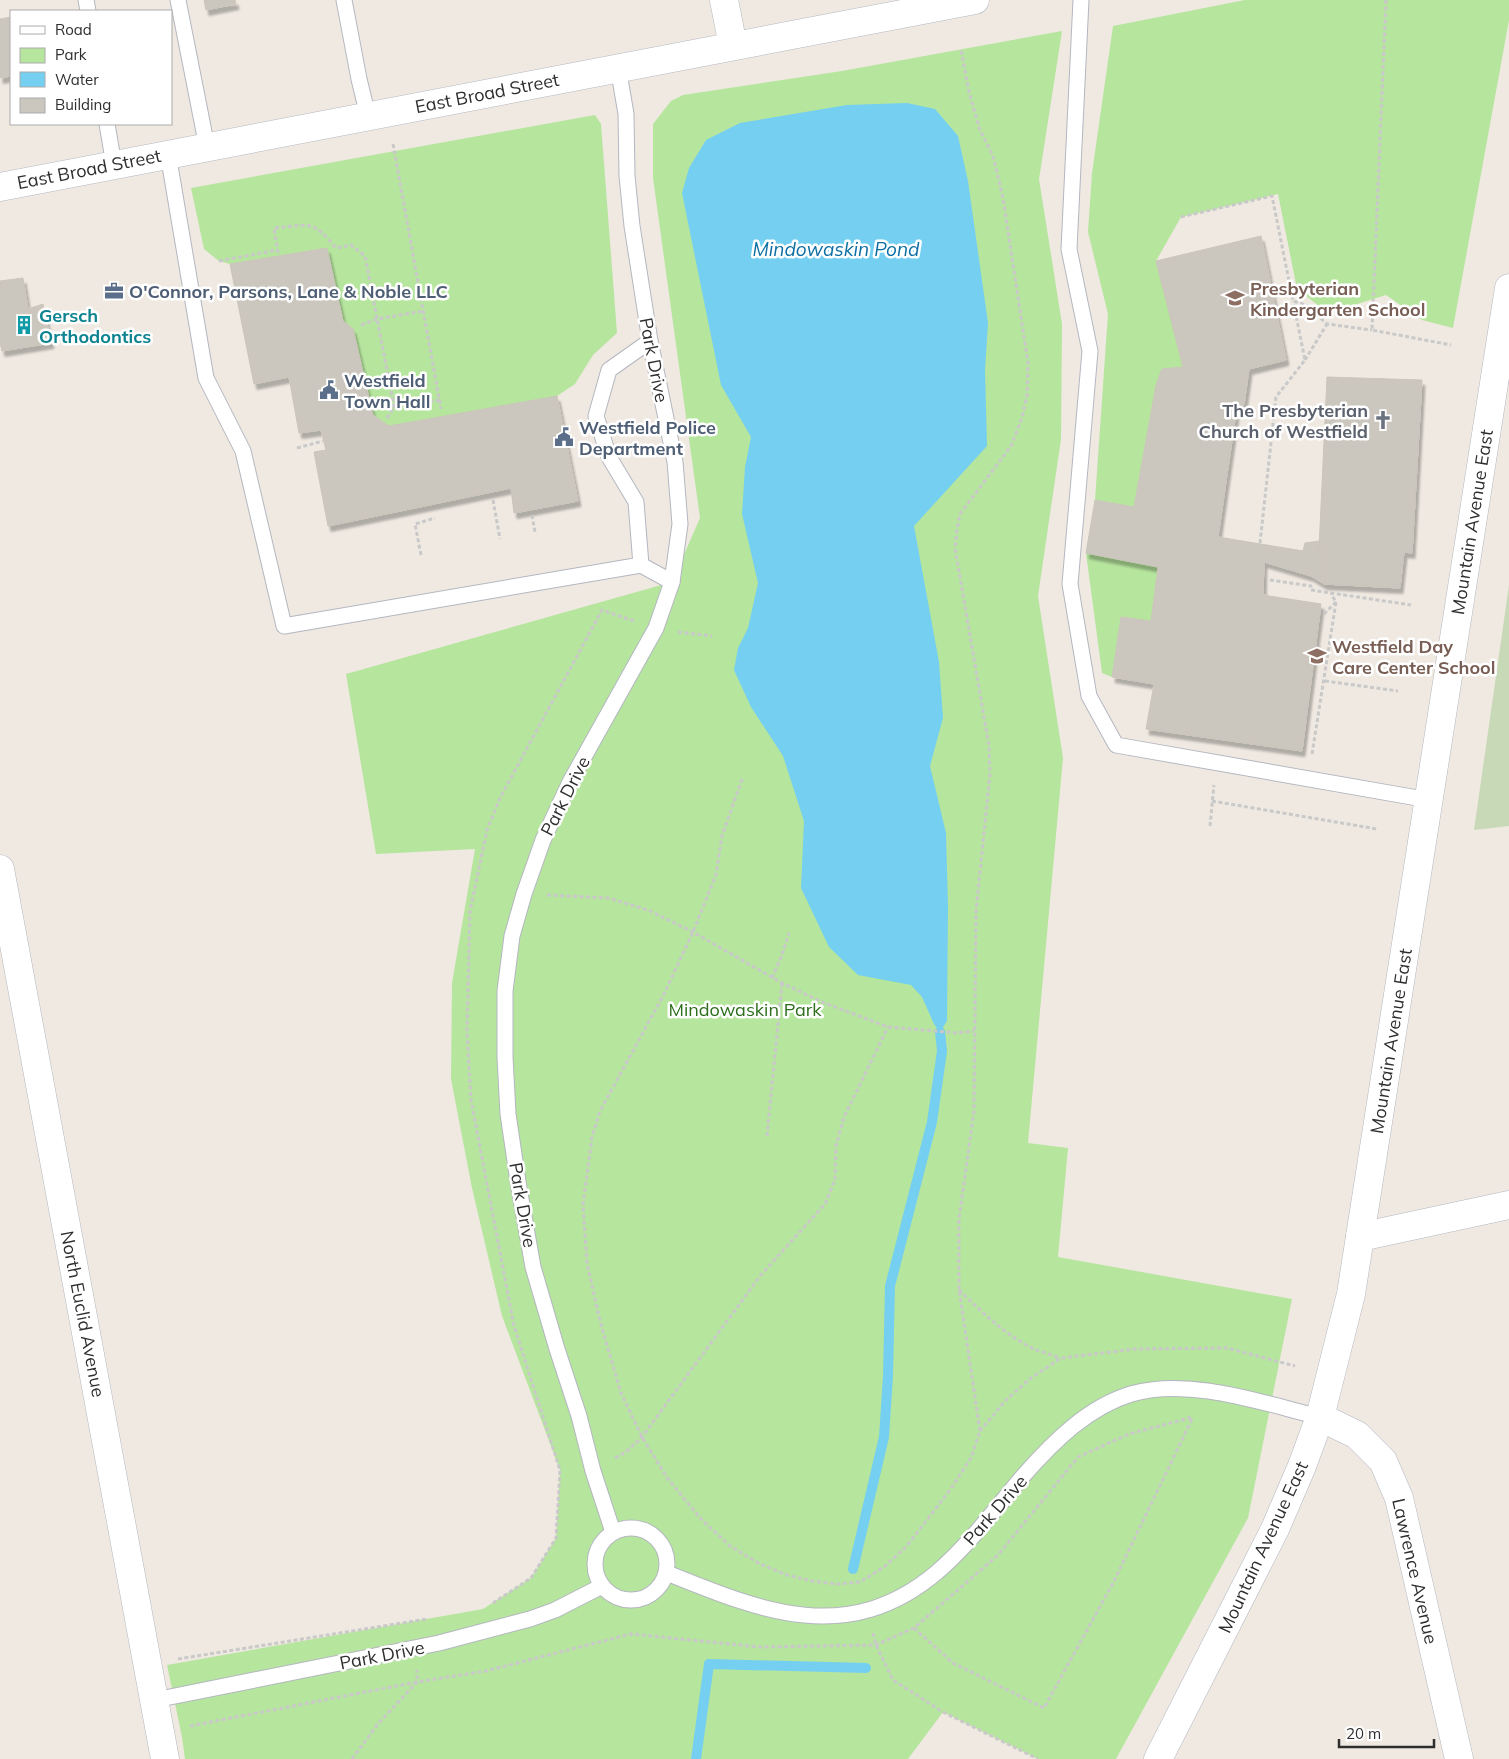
<svg xmlns="http://www.w3.org/2000/svg" width="1509" height="1759" viewBox="0 0 1509 1759" font-family="Mulish,sans-serif">
<style>
.green{fill:#b6e59e}
.cemetery{fill:#c8d9b8}
.water{fill:#75cff0}
.lines{fill:none;stroke-linecap:round;stroke-linejoin:round}
.stream{stroke:#75cff0;stroke-width:10}
.building{fill:#cbc7bf;stroke:#cbc5ba;filter:url(#shadow)}
.lane-casing{stroke:#b4b7c1;stroke-width:17}
.street-casing{stroke:#b4b7c1;stroke-width:29}
.secondary-casing{stroke:#b4b7c1;stroke-width:29}
.path{stroke:#c9c9c9;stroke-width:3;stroke-dasharray:4 2.5;stroke-linecap:butt}
.lane{stroke:#fff;stroke-width:15}
.street{stroke:#fff;stroke-width:28}
.secondary{stroke:#fff;stroke-width:28}
.labels{text-anchor:middle;dominant-baseline:central;stroke-width:5;stroke-linejoin:round;paint-order:stroke}
.street-label{font-size:18px;fill:#2e2e2e;stroke:#fff}
.education-label{font-size:18px;font-weight:bold;fill:#785e54;stroke:#fff;text-anchor:start}
.service-label{font-size:18px;font-weight:bold;fill:#4e5e75;stroke:#fff;text-anchor:start}
.culture-label{font-size:18px;font-weight:bold;fill:#0d838f;stroke:#fff;text-anchor:start}
.worship-label{font-size:18px;font-weight:bold;fill:#5b616d;stroke:#fff;text-anchor:end}
.park-label{font-size:18px;fill:#2c6e1b;stroke:#fff}
.water-label{font-size:19px;font-style:italic;fill:#0d6fa3;stroke:#fff}
</style>
<defs>
<filter id="shadow"><feDropShadow dx="3" dy="5.5" stdDeviation="1" flood-color="#0004"/></filter>
</defs>
<rect width="100%" height="100%" fill="#efe9e1"/>
<g class="green">
<polygon points="1245,0 1509,0 1509,20 1453,328 1422,320 1386,295 1328,313 1297,289 1278,194 1181,217 1156,261 1183,367 1162,369 1156,385 1134,507 1095,500 1108,314 1088,232 1092,173 1113,26"/>
<polygon points="1062,31 1039,179 1062,324 1061,439 1038,596 1063,758 1028,1143 1068,1148 1058,1257 1292,1299 1248,1518 1116,1759 1038,1759 943,1712 908,1759 185,1759 182,1737 167,1665 483,1609 531,1578 556,1538 560,1470 502,1316 472,1188 451,1079 452,983 475,849 376,854 346,674 672,582 700,518 653,178 653,124 671,101 683,95 842,71"/>
<polygon points="595,115 601,124 617,333 593,355 575,384 557,396 389,426 373,415 353,329 343,321 327,248 230,264 219,261 204,249 191,188"/>
<polygon points="1086,553 1158,567 1151,621 1121,617 1112,677 1102,673"/>
</g>
<polygon class="cemetery" points="1509,585 1509,826 1474,830"/>
<polygon class="water" points="907,103 935,109 958,136 968,181 988,323 985,370 987,446 914,526 939,662 943,718 930,766 946,833 948,906 947,1021 940,1032 934,1024 922,997 911,985 858,975 829,947 801,888 804,821 783,756 751,707 734,670 738,648 748,628 758,583 742,514 745,467 751,437 721,385 682,193 689,168 706,140 740,123 847,105"/>
<g class="lines">
<g class="stream">
<polyline points="853,1569 884,1437 888,1376 890,1286 932,1122 942,1051 940,1032"/>
<polyline points="696,1759 709,1664 866,1668"/>
</g>
</g>
<g class="building">
<polygon points="204,0 235,0 236,4 206,10"/>
<polygon points="11,17 11,76 0,78 0,19"/>
<polygon points="1261,236 1286,360 1249,369 1244,405 1237,406 1218,537 1303,551 1305,543 1319,541 1319,549 1327,551 1324,584 1311,576 1264,562 1263,595 1321,604 1302,751 1146,729 1154,684 1112,677 1121,617 1151,621 1158,567 1086,553 1095,500 1134,507 1156,385 1162,369 1183,367 1156,261"/>
<polygon points="327,248 343,321 353,329 373,415 389,426 557,396 578,501 514,513 511,488 328,526 314,452 326,450 321,430 299,433 289,377 254,384 230,264"/>
<polygon points="23,278 28,309 43,304 51,343 2,351 0,342 0,281"/>
<polygon points="1327,377 1422,380 1412,553 1404,552 1400,588 1324,584 1327,551 1319,549"/>
</g>
<g class="lines">
<g class="lane-casing">
<g id="lane">
<polyline points="86,0 88,11"/>
<polyline points="178,0 207,147"/>
<polyline points="344,0 359,79 368,116"/>
<polyline points="1081,0 1069,249 1090,351 1070,584 1089,696 1116,745 1429,800"/>
<polyline points="107,124 114,165"/>
<polyline points="168,154 206,378 243,451 284,626 641,565 636,502 609,457 596,416 609,370 650,341"/>
<polyline points="641,565 672,582"/>
<circle cx="631" cy="1564" r="36"/>
<polyline points="613,1532 593,1471 579,1416 557,1349 533,1267 519,1188 508,1114 505,1057 505,991 512,936 524,894 543,840 570,782 656,628 672,582 680,524 675,462 650,341 632,226 627,176 626,114 618,67"/>
<path d="M 667,1573 C 761,1611 847,1647 936,1573 C 969,1545 996,1508 1024,1475 C 1053,1442 1088,1407 1131,1394 C 1190,1377 1262,1403 1320,1417"/>
<polyline points="155,1700 439,1643 530,1619 555,1610 602,1586"/>
</g>
</g>
<g class="street-casing">
<g id="street">
<polyline points="724,0 733,46"/>
<polyline points="0,869 165,1759"/>
<polyline points="1360,1237 1509,1205"/>
<polyline points="1320,1417 1357,1435 1383,1461 1399,1498 1459,1759"/>
</g>
</g>
<g class="secondary-casing">
<g id="secondary">
<polyline points="0,187 975,0"/>
<polyline points="1158,1759 1275,1529 1302,1466 1320,1417 1351,1294 1509,288"/>
</g>
</g>
<g class="path">
<polyline points="1386,0 1372,330 1451,345"/>
<polyline points="393,144 441,409"/>
<polyline points="1181,217 1272,196 1293,301 1306,305 1327,324 1372,330"/>
<path d="M 278,253 L 274,228 C 310,225 312,219 336,248 L 351,245 L 365,256 L 394,407 L 440,400"/>
<polyline points="219,261 277,250"/>
<polyline points="361,325 377,319 423,311"/>
<polyline points="1305,360 1327,324"/>
<polyline points="387,418 394,407"/>
<polyline points="297,448 323,441"/>
<polyline points="493,500 500,539"/>
<polyline points="532,515 535,532"/>
<polyline points="1260,543 1276,397 1305,360 1293,301"/>
<polyline points="421,555 415,524 435,518"/>
<polyline points="1270,580 1311,586 1311,590 1411,605"/>
<polyline points="1324,614 1336,602"/>
<polyline points="678,632 712,636"/>
<polyline points="1325,681 1398,691"/>
<polyline points="1312,754 1336,602 1331,594"/>
<polyline points="742,779 722,836 716,875 693,932 664,994 600,1111 592,1137 583,1205 587,1263 600,1321 621,1393 642,1437 668,1479 702,1520 730,1546 760,1564 787,1575 812,1581 837,1584 860,1582 884,1567 906,1547 950,1490 971,1458 980,1431 959,1289 959,1219 974,1111 976,911 990,774 989,746 955,548 957,529 960,514 1011,446 1022,418 1027,395 1028,363 1003,198 993,156 980,130 969,92 961,49"/>
<polyline points="1212,801 1377,829"/>
<polyline points="1210,826 1214,785"/>
<polyline points="547,895 608,898 648,910 693,932 782,983 822,1002 888,1027 958,1033 974,1031"/>
<polyline points="772,978 782,955 789,933"/>
<polyline points="767,1136 782,983"/>
<path d="M 959,1290 C 982,1312 1005,1335 1034,1349 C 1042,1352 1052,1355 1060,1358"/>
<polyline points="980,1431 1006,1400 1031,1378 1061,1358 1135,1349 1227,1348 1295,1366"/>
<polyline points="615,1458 626,1452 642,1437 760,1276 825,1204 835,1180 836,1146 844,1117 888,1027"/>
<polyline points="493,1603 531,1578 556,1538 560,1470 514,1326 471,1100 467,1031 470,911 487,830 500,798 602,610 634,621"/>
<polyline points="914,1628 953,1663 1044,1708 1113,1583 1193,1417"/>
<polyline points="873,1633 876,1645 893,1680 943,1712 1038,1759"/>
<polyline points="178,1659 427,1619"/>
<polyline points="190,1726 417,1682 486,1671 631,1634 760,1647 876,1645 914,1628 998,1555 1078,1457 1129,1434 1193,1417"/>
<polyline points="352,1759 377,1725 417,1682 417,1670"/>
</g>
<use href="#lane" class="lane"/>
<use href="#street" class="street"/>
<use href="#secondary" class="secondary"/>
</g>
<defs>
<g id="office-bare" transform="scale(1.5)"><path d="M-6-3h4V-5.5h4V-3h4V5H-6ZM-1-4.5V-3h2v-1.5ZM-6 0V1H6V0Z" fill="#5c6f8a" stroke="#fff" stroke-width="2.5" paint-order="stroke"/></g>
<g id="school-bare" transform="scale(1.5)"><path d="M0-5L7-2L0 1L-7-2ZM-4 1L0 2.5L4 1V4Q0 6-4 4Z" fill="#8d6e63" stroke="#fff" stroke-width="2.5" paint-order="stroke"/></g>
<g id="building-bare" transform="scale(1.5)"><path d="M-4-6H4V6H1V3H-1V6H-4ZM-2.5-4.3h1.7v1.8h-1.7ZM.8-4.3h1.7v1.8H.8ZM-2.5-1h1.7V.8h-1.7ZM.8-1h1.7V.8H.8Z" fill="#0f9aa8" stroke="#fff" stroke-width="2.5" paint-order="stroke"/></g>
<g id="civic-bare" transform="scale(1.5)"><path d="M-.6-6.5H3V-4.5H.6V-3L4-1V1h2V6H-6V1h2V-1L-.6-3ZM-1.2 2.5V6h2.4V2.5Z" fill="#5c6f8a" stroke="#fff" stroke-width="2.5" paint-order="stroke"/></g>
<g id="church-bare" transform="scale(1.5)"><path d="M-1.2-6h2.4v3.5h3.3v2.4h-3.3V6h-2.4V-.1h-3.3v-2.4h3.3Z" fill="#6b7280" stroke="#fff" stroke-width="2.5" paint-order="stroke"/></g>
</defs>
<g fill-rule="evenodd">
<use href="#office-bare" x="114" y="291"/>
<use href="#school-bare" x="1235" y="298"/>
<use href="#building-bare" x="24" y="325"/>
<use href="#civic-bare" x="329" y="390"/>
<use href="#church-bare" x="1383" y="420"/>
<use href="#civic-bare" x="564" y="437"/>
<use href="#school-bare" x="1317" y="656"/>
</g>
<g class="labels">
<g class="street-label">
<text transform="translate(487 93) rotate(-11)">East Broad Street</text>
<text transform="translate(89 169) rotate(-11)">East Broad Street</text>
<text transform="translate(654 360) rotate(79)">Park Drive</text>
<text transform="translate(1472 522) rotate(-81)">Mountain Avenue East</text>
<text transform="translate(565 796) rotate(-63)">Park Drive</text>
<text transform="translate(1391 1041) rotate(-81)">Mountain Avenue East</text>
<text transform="translate(523 1205) rotate(80)">Park Drive</text>
<text transform="translate(83 1314) rotate(79)">North Euclid Avenue</text>
<text transform="translate(995 1510) rotate(-49)">Park Drive</text>
<text transform="translate(1263 1547) rotate(-65)">Mountain Avenue East</text>
<text transform="translate(1415 1571) rotate(77)">Lawrence Avenue</text>
<text transform="translate(382 1655) rotate(-11)">Park Drive</text>
</g>
<g class="education-label">
<text x="1250" y="288">Presbyterian<tspan x="1250" dy="21">Kindergarten School</tspan></text>
<text x="1332" y="646">Westfield Day<tspan x="1332" dy="21">Care Center School</tspan></text>
</g>
<g class="service-label">
<text x="129" y="291">O'Connor, Parsons, Lane &amp; Noble LLC</text>
<text x="344" y="380">Westfield<tspan x="344" dy="21">Town Hall</tspan></text>
<text x="579" y="427">Westfield Police<tspan x="579" dy="21">Department</tspan></text>
</g>
<g class="culture-label">
<text x="39" y="315">Gersch<tspan x="39" dy="21">Orthodontics</tspan></text>
</g>
<g class="worship-label">
<text x="1368" y="410">The Presbyterian<tspan x="1368" dy="21">Church of Westfield</tspan></text>
</g>
<g class="park-label">
<text x="745" y="1009">Mindowaskin Park</text>
</g>
<g class="water-label">
<text x="836" y="249">Mindowaskin Pond</text>
</g>
</g>
<rect x="10" y="10" width="162" height="115" fill="#ffffff" stroke="#ababab"/>
<rect x="20" y="26" width="25" height="8" fill="#ffffff" stroke="#ababab"/>
<text x="55" y="35" font-size="15" fill="#2e2e2e">Road</text>
<rect x="20" y="48" width="25" height="15" fill="#b6e59e" stroke="#ababab"/>
<text x="55" y="60" font-size="15" fill="#2e2e2e">Park</text>
<rect x="20" y="72" width="25" height="15" fill="#75cff0" stroke="#ababab"/>
<text x="55" y="85" font-size="15" fill="#2e2e2e">Water</text>
<rect x="20" y="98" width="25" height="15" fill="#cbc7bf" stroke="#ababab"/>
<text x="55" y="110" font-size="15" fill="#2e2e2e">Building</text>
<path d="M1339 1739v8h95v-8" fill="none" stroke="#2e2e2e" stroke-width="2.5"/>
<text x="1346" y="1739" font-size="15" fill="#2e2e2e" stroke="#ffffff" stroke-width="4" paint-order="stroke">20 m</text>
</svg>
